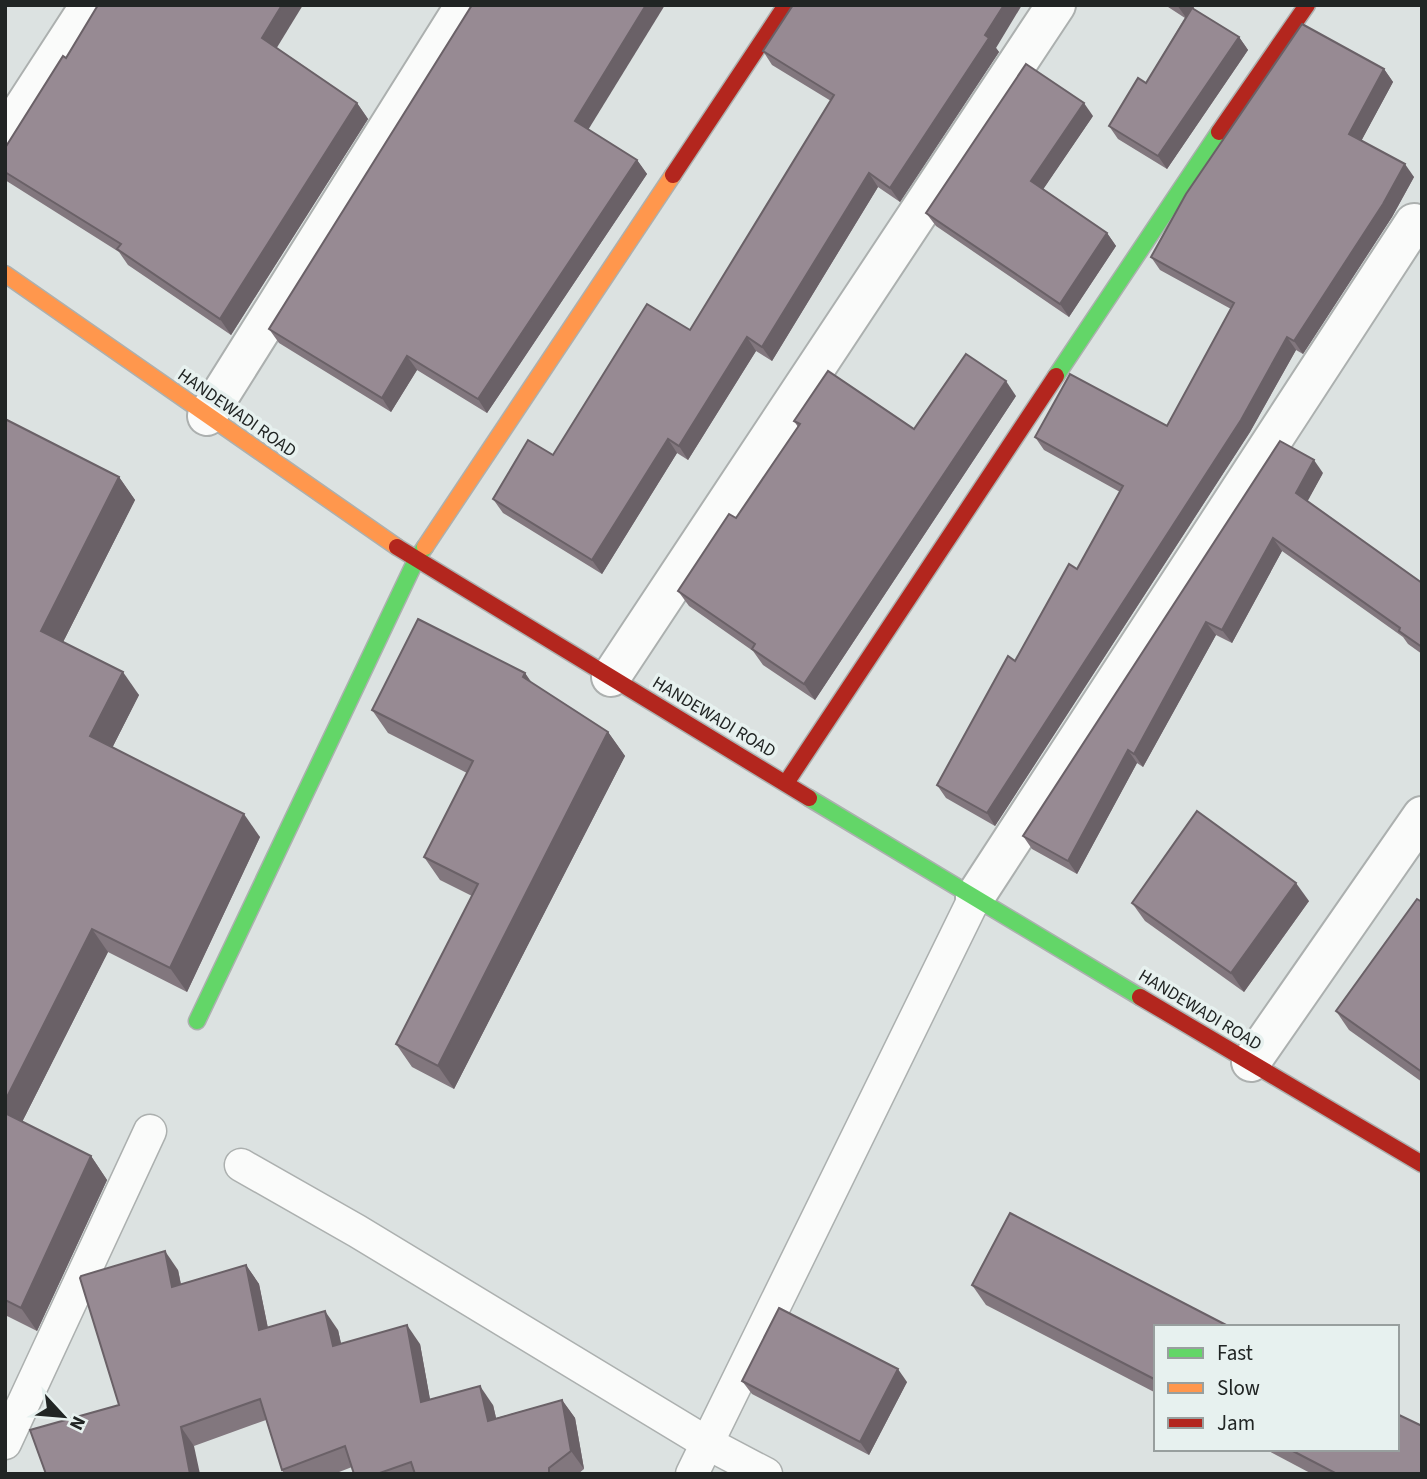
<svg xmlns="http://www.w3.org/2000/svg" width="1427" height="1479" viewBox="0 0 1427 1479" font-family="'Source Sans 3',sans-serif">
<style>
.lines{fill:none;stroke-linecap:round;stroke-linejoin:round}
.lane-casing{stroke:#acb0af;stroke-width:35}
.street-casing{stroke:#acb0af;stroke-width:42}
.fast-casing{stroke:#acb0af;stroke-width:19}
.slow-casing{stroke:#acb0af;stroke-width:19}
.jam-casing{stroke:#acb0af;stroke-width:19}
.lane{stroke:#fafbfa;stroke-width:32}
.street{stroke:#fafbfa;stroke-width:38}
.fast{stroke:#63d668;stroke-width:16}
.slow{stroke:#ff974d;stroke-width:16}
.jam{stroke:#b3261e;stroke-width:16}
.wall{fill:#82777e}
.shaded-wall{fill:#6a6167}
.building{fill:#978a93;stroke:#6a6167;stroke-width:2}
.labels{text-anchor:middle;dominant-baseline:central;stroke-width:7;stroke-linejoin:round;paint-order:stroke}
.street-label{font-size:18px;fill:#212524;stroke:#e7f1ef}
</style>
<rect width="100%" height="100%" fill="#dce2e1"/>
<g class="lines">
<g class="lane-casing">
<g id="lane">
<polyline points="241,1165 357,1231 707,1443 766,1474"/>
<polyline points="5,1443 150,1131"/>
<polyline points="692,1474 975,897"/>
</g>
</g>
<g class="street-casing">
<g id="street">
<polyline points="5,136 90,5"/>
<polyline points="207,416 465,5"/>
<polyline points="611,677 1056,5"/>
<polyline points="975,897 1414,223"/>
<polyline points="1251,1062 1422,816"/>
</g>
</g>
<g class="fast-casing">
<g id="fast">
<polyline points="1056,376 1219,132"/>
<polyline points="809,798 1140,997"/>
<polyline points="197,1021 416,560 425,547"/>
</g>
</g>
<g class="slow-casing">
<g id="slow">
<polyline points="5,274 397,547"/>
<polyline points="425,547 673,175"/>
</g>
</g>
<g class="jam-casing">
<g id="jam">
<polyline points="1219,132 1307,5"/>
<polyline points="673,175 786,5"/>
<polyline points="397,547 809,798"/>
<polyline points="786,783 1056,376"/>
<polyline points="1140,997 1422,1164"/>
</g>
</g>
<use href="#lane" class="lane"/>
<use href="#street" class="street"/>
<use href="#fast" class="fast"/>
<use href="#slow" class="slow"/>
<use href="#jam" class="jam"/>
</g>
<g class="wall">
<polygon points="1165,5 1195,5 1193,9 1239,37 1248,50 1167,169 1118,139 1109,126 1146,83 1185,18"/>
<polygon points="277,48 357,103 368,119 231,335 128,265 119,252 5,180 5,148 66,58"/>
<polygon points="996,48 999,52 900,202 878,187 772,361 756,351 688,460 677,453 602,574 503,513 493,499 553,455 690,330 831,101 772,65 763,51"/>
<polygon points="1384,69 1393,82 1361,141 1414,177 1392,217 1303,354 1296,350 1250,432 995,826 946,798 937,785 1015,661 1077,569 1120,492 1044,450 1035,437 1167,426 1231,309 1160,270 1151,257"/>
<polygon points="1093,116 1043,189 1107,233 1116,246 1069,317 936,226 926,213"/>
<polygon points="588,130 637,160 647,174 487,413 417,370 391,412 279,343 269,329"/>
<polygon points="1016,396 815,700 763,665 753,651 689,606 678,591 736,518 798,427 794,421 914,429"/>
<polygon points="5,419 119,477 135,500 63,642 139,695 112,748 260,837 187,992 108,952 22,1122 91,1156 107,1180 37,1331 5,1315"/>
<polygon points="1323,473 1307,501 1422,583 1422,654 1408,644 1403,637 1282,551 1232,643 1216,635 1143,767 1137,763 1077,874 1032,849 1023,836"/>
<polygon points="525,673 531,683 608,732 625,756 454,1089 412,1067 396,1044 472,896 440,880 424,857 467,773 388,733 372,710"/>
<polygon points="1309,901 1244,992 1145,921 1132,903"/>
<polygon points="1422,902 1422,1082 1349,1030 1336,1011"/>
<polygon points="246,1265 259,1284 268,1328 338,1330 341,1344 420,1344 430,1400 493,1405 496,1418 562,1400 575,1418 584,1469 578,1474 354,1474 352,1467 334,1474 284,1474 282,1470 266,1420 194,1446 119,1405 178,1270 181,1284"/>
<polygon points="972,1285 1156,1327 1156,1393 986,1305"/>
<polygon points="742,1381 907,1382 869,1455 752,1394"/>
<polygon points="1265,1449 1397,1449 1422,1474 1312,1474"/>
</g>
<g class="shaded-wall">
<polygon points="282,5 303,5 273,54 262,38"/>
<polygon points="646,5 665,5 585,135 575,121"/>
<polygon points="1004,5 1022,5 996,48 999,52 900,202 890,188"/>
<polygon points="1177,5 1195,5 1187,19"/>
<polygon points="1239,37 1248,50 1167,169 1158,156"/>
<polygon points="1384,69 1393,82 1358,147 1349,134"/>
<polygon points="357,103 368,119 231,335 220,319"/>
<polygon points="1084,103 1093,116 1040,194 1031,181"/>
<polygon points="637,160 647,174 487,413 478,399"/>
<polygon points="1405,164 1414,177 1392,217 1303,354 1294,341"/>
<polygon points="869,173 878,187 772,361 762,347"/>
<polygon points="1107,233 1116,246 1069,317 1060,304"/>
<polygon points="747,337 756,351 688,460 679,446"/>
<polygon points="1287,337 1296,350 1250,432 995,826 987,813"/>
<polygon points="407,356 417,370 391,412 382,398"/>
<polygon points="1006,381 1016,396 815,700 804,684"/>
<polygon points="668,439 677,453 602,574 592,560"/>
<polygon points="1314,460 1323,473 1305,506 1296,493"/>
<polygon points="119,477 135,500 57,654 41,631"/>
<polygon points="1273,538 1282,551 1232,643 1222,630"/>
<polygon points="1206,622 1216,635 1143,767 1134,754"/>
<polygon points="123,672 139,695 106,760 90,736"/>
<polygon points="525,673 541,696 523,677"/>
<polygon points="608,732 625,756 454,1089 438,1066"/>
<polygon points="1128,750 1137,763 1077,874 1068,861"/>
<polygon points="244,814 260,837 187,992 170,968"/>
<polygon points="1296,883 1309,901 1244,992 1231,973"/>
<polygon points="92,929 108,952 16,1134 5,1118 5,1101"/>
<polygon points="91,1156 107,1180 37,1331 21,1308"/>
<polygon points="165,1251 178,1270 185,1306 172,1287"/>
<polygon points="246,1265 259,1284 272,1349 259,1330"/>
<polygon points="325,1311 338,1330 346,1365 333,1346"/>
<polygon points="407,1325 420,1344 434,1421 421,1402"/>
<polygon points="898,1369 907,1382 869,1455 860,1442"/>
<polygon points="480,1386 493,1405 501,1439 488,1421"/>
<polygon points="562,1400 575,1418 584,1469 571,1451"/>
<polygon points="181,1427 194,1446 200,1474 190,1474"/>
</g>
<g class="building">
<polygon points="98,5 282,5 262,38 357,103 220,319 117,249 121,244 5,172 5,148 63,56 66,58"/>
<polygon points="472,5 646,5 575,121 637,160 478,399 407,356 382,398 269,329"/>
<polygon points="793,5 1004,5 985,35 989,38 890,188 869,173 762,347 747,337 679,446 668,439 592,560 493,499 528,440 553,455 647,304 690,330 834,95 763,51"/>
<polygon points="1192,8 1239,37 1158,156 1109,126 1138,78 1146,83"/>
<polygon points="1302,24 1384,69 1349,134 1405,164 1383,204 1294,341 1287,337 1241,420 987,813 937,785 1008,656 1015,661 1069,564 1077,569 1123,486 1035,437 1070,374 1167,426 1234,303 1151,257 1186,194"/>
<polygon points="1026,64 1084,103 1031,181 1107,233 1060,304 926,213"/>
<polygon points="966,354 1006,381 804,684 752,649 755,644 678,591 729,514 736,518 800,424 794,421 828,371 914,429"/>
<polygon points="5,419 119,477 41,631 123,672 90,736 244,814 170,968 92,929 5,1101"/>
<polygon points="1280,441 1314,460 1296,493 1422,583 1422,647 1399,631 1400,628 1273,538 1222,630 1206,622 1134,754 1128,750 1068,861 1023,836"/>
<polygon points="418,619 525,673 523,677 608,732 438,1066 396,1044 478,884 424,857 473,761 372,710"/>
<polygon points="1197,811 1296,883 1231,973 1132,903"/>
<polygon points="1417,899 1422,902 1422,1072 1336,1011"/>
<polygon points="5,1113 91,1156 21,1308 5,1300"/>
<polygon points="1010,1213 1230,1327 1156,1327 1156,1380 972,1285"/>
<polygon points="165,1251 172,1287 246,1265 259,1330 325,1311 333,1346 407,1325 421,1402 480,1386 488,1421 562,1400 571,1451 549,1468 549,1474 415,1474 411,1462 377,1474 354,1474 345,1446 282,1470 260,1399 181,1427 190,1474 46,1474 30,1430 119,1405 80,1278 81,1276"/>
<polygon points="779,1308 898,1369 860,1442 742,1381"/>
<polygon points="1397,1414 1422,1426 1422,1474 1337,1474 1289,1449 1397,1449"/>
</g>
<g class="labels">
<g class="street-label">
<text transform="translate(237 413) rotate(35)">HANDEWADI ROAD</text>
<text transform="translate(714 717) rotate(31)">HANDEWADI ROAD</text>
<text transform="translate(1200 1010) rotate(31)">HANDEWADI ROAD</text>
</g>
</g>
<rect width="1427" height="1479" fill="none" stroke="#212524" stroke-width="14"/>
<rect x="1154" y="1325" width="245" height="126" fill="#e7f1ef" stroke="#989f9e" stroke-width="2"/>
<rect x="1168" y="1348" width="35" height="10" fill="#63d668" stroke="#989f9e" stroke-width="2"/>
<text x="1217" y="1360" font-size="21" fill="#212524">Fast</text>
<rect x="1168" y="1383" width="35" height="10" fill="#ff974d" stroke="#989f9e" stroke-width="2"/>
<text x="1217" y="1395" font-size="21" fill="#212524">Slow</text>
<rect x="1168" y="1418" width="35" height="10" fill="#b3261e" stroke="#989f9e" stroke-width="2"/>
<text x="1217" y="1430" font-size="21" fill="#212524">Jam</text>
<g transform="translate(63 1416) rotate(116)" stroke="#e7f1ef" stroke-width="5" paint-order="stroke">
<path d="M0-5L12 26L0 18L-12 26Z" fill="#212524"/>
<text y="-10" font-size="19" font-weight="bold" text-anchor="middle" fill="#212524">N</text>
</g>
</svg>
